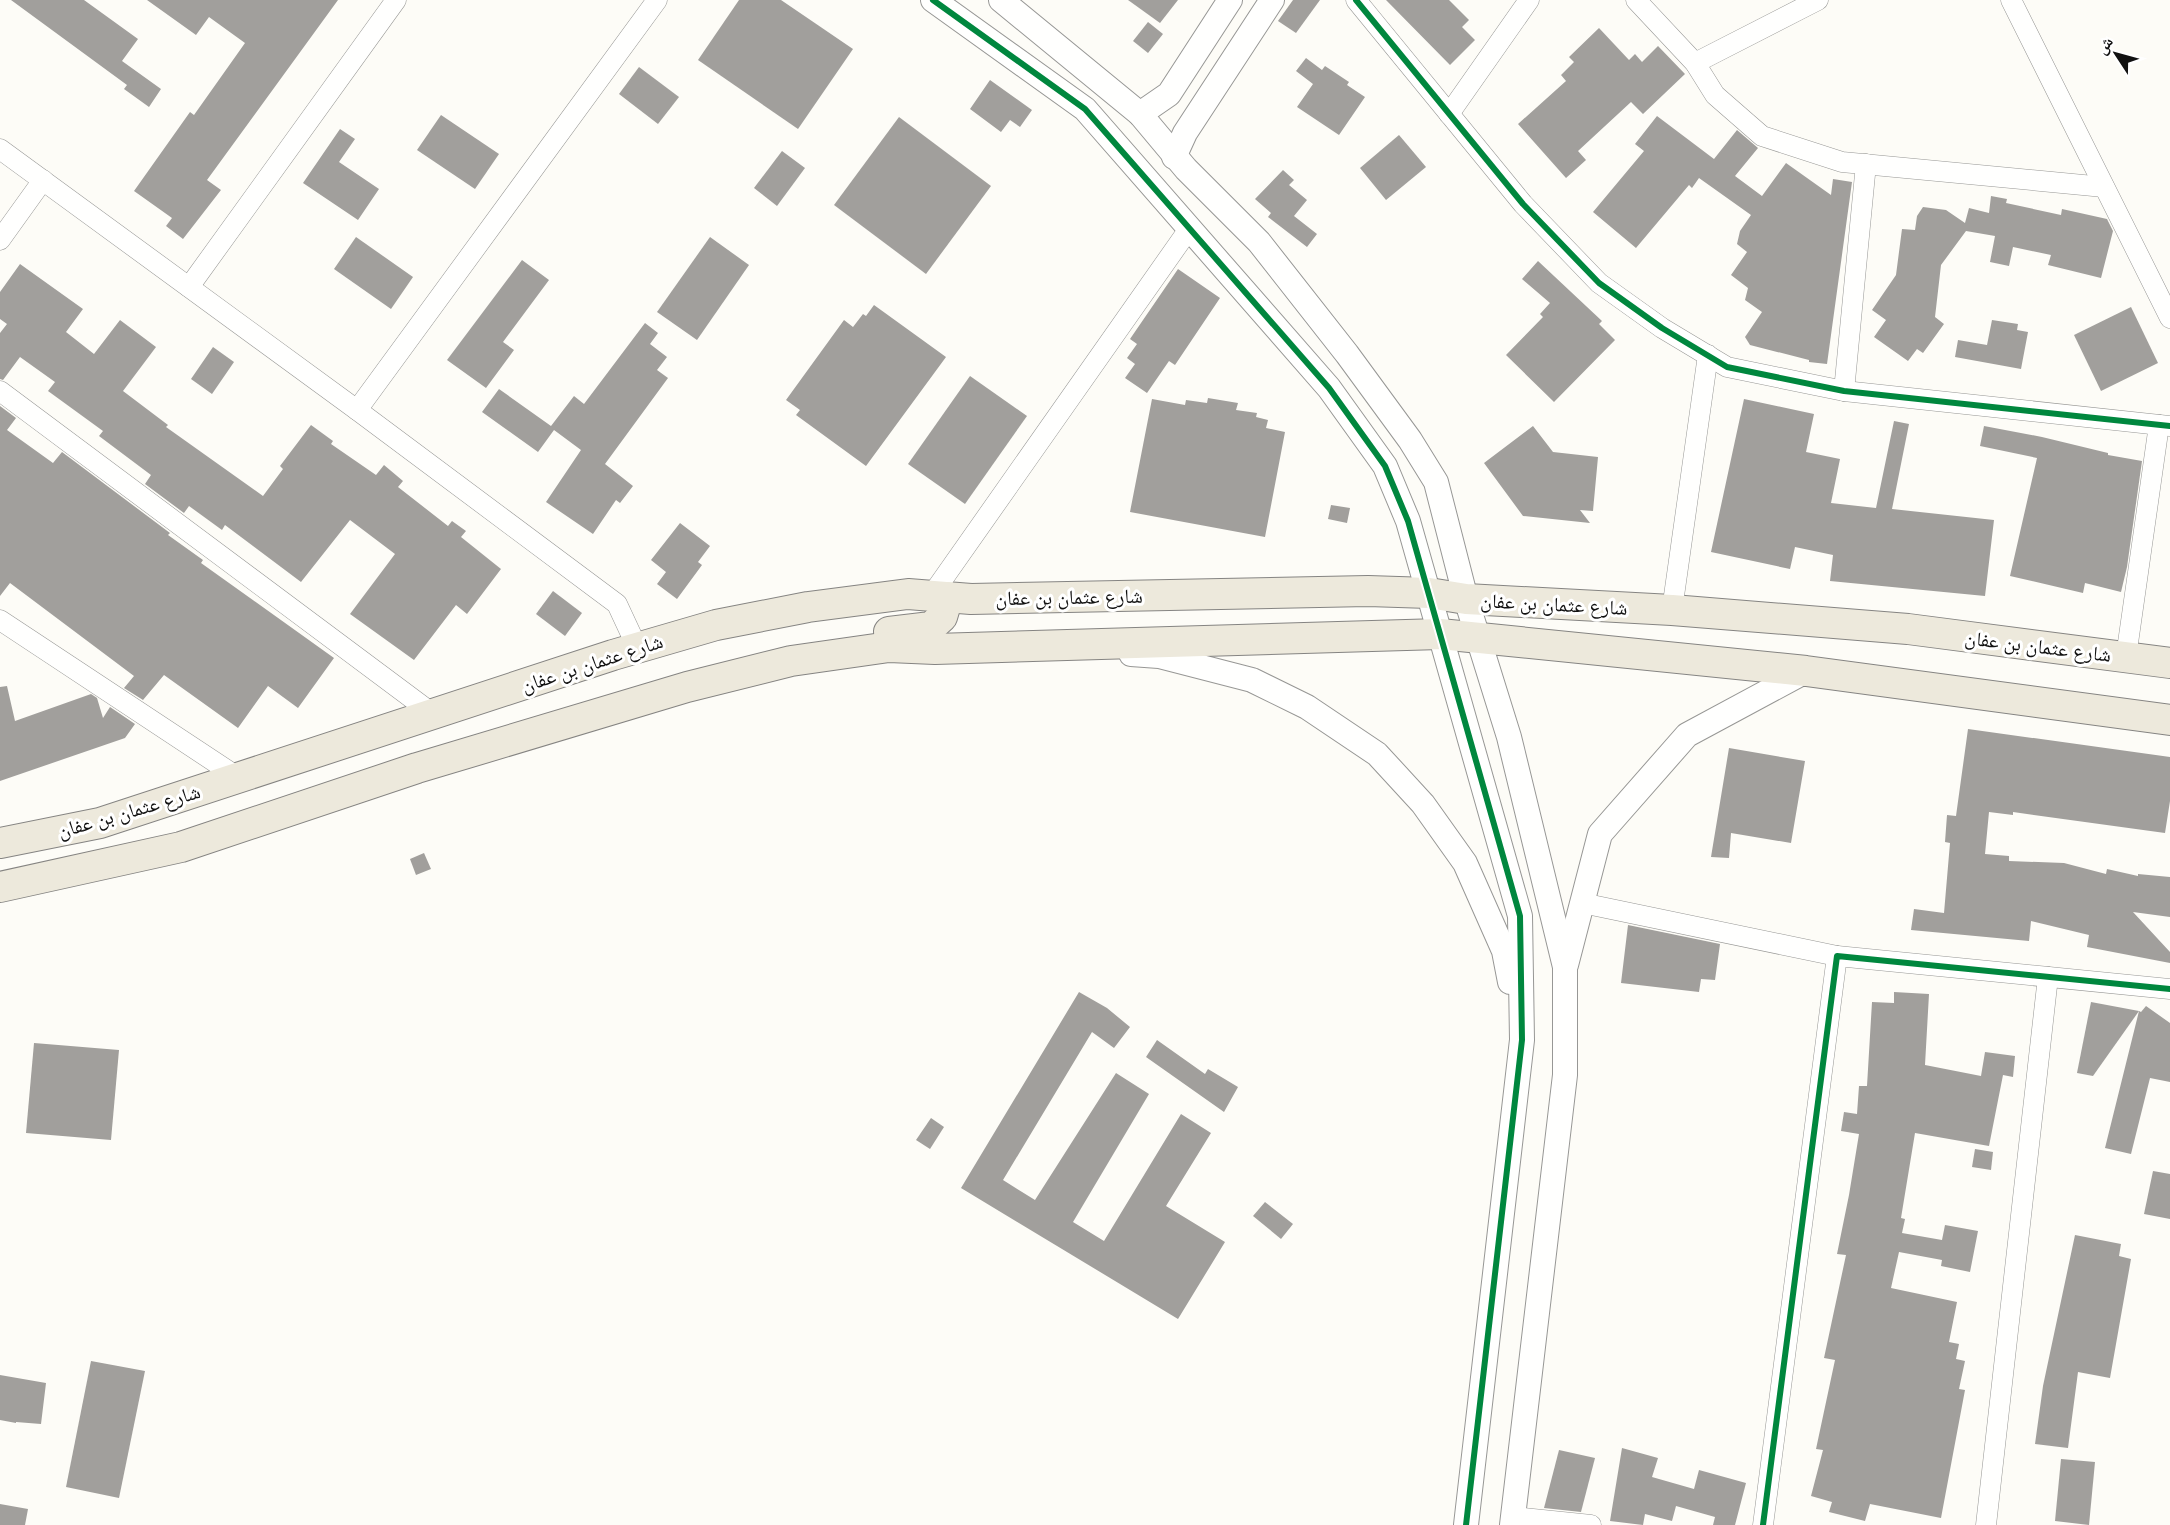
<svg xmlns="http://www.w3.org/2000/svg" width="2170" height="1525" viewBox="0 0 2170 1525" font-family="'Roboto Serif','Noto Naskh Arabic',serif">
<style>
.building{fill:#a19f9c}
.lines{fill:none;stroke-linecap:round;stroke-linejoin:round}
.minor-casing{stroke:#979795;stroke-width:21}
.tertiary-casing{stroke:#979795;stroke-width:26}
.primary-casing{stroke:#858482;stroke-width:32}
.minor{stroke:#fffffe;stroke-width:20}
.tertiary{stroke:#fffffe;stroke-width:24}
.primary{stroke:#ede9dc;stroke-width:30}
.cycleway-casing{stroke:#fff;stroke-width:10}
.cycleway{stroke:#00873e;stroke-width:6}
.labels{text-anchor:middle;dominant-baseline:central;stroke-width:6;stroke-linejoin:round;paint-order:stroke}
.street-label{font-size:20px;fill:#111;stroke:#fff}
</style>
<rect width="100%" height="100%" fill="#fdfcf7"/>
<g class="building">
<polygon points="11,0 84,0 138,39 122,61 161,89 149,107 124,89 127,85"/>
<polygon points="147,0 338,0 207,180 221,190 183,239 166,226 172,218 134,191 190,112 194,115 245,43 209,17 196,35"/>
<polygon points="739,0 781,0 853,49 798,129 698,60"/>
<polygon points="1128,0 1178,0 1160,23"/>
<polygon points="1293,0 1320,0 1296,33 1278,21"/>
<polygon points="1386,0 1449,0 1469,20 1462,27 1475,40 1450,65"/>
<polygon points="1148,22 1163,34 1148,53 1133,41"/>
<polygon points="1599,28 1629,60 1635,54 1642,62 1658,46 1685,74 1643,114 1631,102 1578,151 1586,160 1566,178 1518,124 1566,81 1561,75 1574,62 1569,57"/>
<polygon points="1306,58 1322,70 1325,66 1349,82 1347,85 1365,97 1339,135 1297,107 1313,84 1296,71"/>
<polygon points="639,67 679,97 658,124 619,94"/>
<polygon points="990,80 1032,110 1020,127 1010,120 1001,132 970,109"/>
<polygon points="441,115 499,154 475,189 417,150"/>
<polygon points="1657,116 1714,159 1737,130 1758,148 1735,176 1762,196 1786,163 1831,195 1833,179 1852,182 1827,364 1809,362 1809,360 1750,345 1745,337 1762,312 1745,300 1748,288 1731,275 1747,252 1737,244 1740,231 1751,215 1699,178 1692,188 1689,185 1636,248 1593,212 1644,151 1635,144"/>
<polygon points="899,117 991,186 926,274 834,205"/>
<polygon points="340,129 355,139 339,162 379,189 358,220 303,183"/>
<polygon points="1399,135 1426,167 1386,200 1360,168"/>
<polygon points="782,151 805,168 777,206 754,188"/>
<polygon points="1283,170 1294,180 1289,185 1307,200 1294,216 1317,234 1307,247 1268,217 1271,213 1255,199"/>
<polygon points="1991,196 2007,199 2006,203 2061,215 2062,209 2107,219 2113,231 2101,278 2048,265 2051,255 2013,247 2009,266 1990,262 1995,236 1966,231 1941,265 1935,317 1944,324 1923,353 1917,349 1908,361 1874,337 1886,320 1872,310 1896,275 1902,229 1915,230 1917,216 1923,207 1946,210 1965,223 1969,208 1989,213"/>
<polygon points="356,237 413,277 391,309 334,269"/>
<polygon points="710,237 749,265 697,340 657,312"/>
<polygon points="522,260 549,280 503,342 514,350 486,388 447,360"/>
<polygon points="1538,261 1602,321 1599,324 1615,340 1554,402 1506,355 1543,317 1540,314 1550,303 1522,279"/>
<polygon points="20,264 83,309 66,332 94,354 120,320 156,347 123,391 168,425 166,427 263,496 283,469 280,466 311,425 333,441 331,444 376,475 384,465 403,481 398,487 448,526 452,521 466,531 461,537 501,569 467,614 456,605 414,660 350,614 395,554 350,520 301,582 225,525 222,530 189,506 184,513 145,484 151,475 99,436 103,431 48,391 55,382 20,357 3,380 0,379 0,333 7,324 0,319 0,292"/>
<polygon points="1178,269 1220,298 1175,365 1169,361 1147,393 1125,378 1135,364 1127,358 1137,344 1130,339"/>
<polygon points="874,305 946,357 866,466 796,415 800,410 786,400 844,320 853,327 863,314 866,316"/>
<polygon points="2131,307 2158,363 2101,391 2074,335"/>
<polygon points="1992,320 2018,324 2017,330 2028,332 2021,369 1955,357 1958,340 1987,345"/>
<polygon points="645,323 658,333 650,344 667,357 657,370 668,378 605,464 633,486 620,503 616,500 593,534 546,502 581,450 554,430 538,452 482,412 499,389 551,426 574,396 584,404"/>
<polygon points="213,347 234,362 212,394 191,379"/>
<polygon points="970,376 1027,416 965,504 908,464"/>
<polygon points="1208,398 1238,403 1236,410 1257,413 1256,417 1268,420 1266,428 1285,432 1265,537 1130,512 1152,399 1185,405 1186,400 1207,403"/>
<polygon points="1744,399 1814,414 1806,452 1840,459 1831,503 1876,508 1894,421 1909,424 1892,509 1994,520 1985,596 1830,581 1833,555 1795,547 1790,569 1711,552"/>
<polygon points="0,406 16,418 7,430 53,463 62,452 170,533 168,535 203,560 201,563 334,658 298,708 268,686 238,728 164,675 143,700 124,688 134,676 10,583 0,596"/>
<polygon points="1533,426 1553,452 1598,457 1593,511 1580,510 1590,523 1523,516 1484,463"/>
<polygon points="1984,426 2042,437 2108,453 2108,455 2142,461 2127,567 2121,592 2085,583 2083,593 2010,576 2037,458 1980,446"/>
<polygon points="1331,505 1350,508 1347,523 1328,519"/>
<polygon points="680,523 710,546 698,562 702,565 677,599 657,584 666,572 651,560"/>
<polygon points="553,591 582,613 565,636 536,614"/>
<polygon points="7,686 15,721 91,694 97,698 103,718 110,707 135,724 125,738 0,781 0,687"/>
<polygon points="1968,729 2170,757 2170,801 2165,833 2013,812 2013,815 1989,812 1985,854 2009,856 2009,861 2064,863 2106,874 2107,869 2138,876 2138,874 2170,877 2170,917 2133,912 2170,952 2170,963 2087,947 2089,935 2031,921 2029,941 1911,930 1914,909 1944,913 1950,843 1945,842 1947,815 1956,816"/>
<polygon points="1729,748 1805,761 1791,843 1731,833 1729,858 1711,857"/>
<polygon points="424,853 431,869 416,875 410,859"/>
<polygon points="1628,925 1720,944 1715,980 1701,979 1699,992 1621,983"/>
<polygon points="1079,992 1107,1008 1130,1027 1114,1048 1092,1032 1003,1180 1035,1200 1116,1073 1149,1094 1073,1222 1104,1241 1181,1114 1211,1133 1166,1206 1225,1242 1178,1319 961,1188"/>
<polygon points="1894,992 1929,994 1925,1065 1981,1076 1985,1052 2015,1056 2013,1077 2003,1075 1989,1146 1915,1133 1901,1218 1905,1219 1902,1233 1942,1240 1945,1225 1978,1231 1970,1272 1941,1266 1942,1260 1899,1252 1891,1288 1957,1302 1949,1342 1959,1344 1956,1359 1965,1361 1959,1389 1965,1390 1941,1518 1870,1504 1865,1521 1829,1512 1832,1502 1811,1496 1823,1450 1816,1449 1835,1360 1824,1358 1846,1255 1837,1254 1849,1195 1859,1134 1841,1131 1844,1112 1857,1114 1859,1086 1867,1086 1872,1002 1894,1003"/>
<polygon points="2091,1002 2139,1011 2093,1076 2077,1073"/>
<polygon points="2146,1006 2170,1023 2170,1082 2150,1078 2131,1154 2105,1148 2139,1011 2141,1012"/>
<polygon points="1157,1040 1205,1074 1208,1069 1238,1087 1224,1112 1146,1057"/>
<polygon points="34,1043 119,1050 111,1140 26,1133"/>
<polygon points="931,1118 944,1127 930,1149 916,1140"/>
<polygon points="1975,1149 1993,1152 1991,1170 1972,1167"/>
<polygon points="2153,1171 2170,1174 2170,1219 2144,1214"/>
<polygon points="1265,1202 1293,1224 1281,1239 1253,1216"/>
<polygon points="2075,1235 2121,1244 2119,1256 2131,1259 2110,1378 2078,1372 2068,1448 2035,1444 2043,1386"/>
<polygon points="91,1361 145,1371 119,1498 66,1487"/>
<polygon points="0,1375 46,1383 41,1424 16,1422 16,1423 0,1420"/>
<polygon points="1622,1448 1658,1458 1652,1477 1694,1489 1699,1470 1746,1483 1735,1525 1713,1525 1715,1517 1676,1506 1672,1521 1645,1514 1643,1525 1610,1521"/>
<polygon points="1559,1450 1595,1458 1581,1512 1544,1508"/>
<polygon points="2061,1459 2095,1462 2089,1525 2055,1521"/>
<polygon points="0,1504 28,1509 25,1525 0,1525"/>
</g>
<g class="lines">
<g class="minor-casing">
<g id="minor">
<polyline points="1356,0 1523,204 1599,283 1662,328 1727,367 1844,391 2170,426"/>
<polyline points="1636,0 1695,63 1715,95 1762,136 1842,162 2104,187"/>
<polyline points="2011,0 2170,318"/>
<polyline points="1695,63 1818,0"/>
<polyline points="1449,114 1529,0"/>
<polyline points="0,149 357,410 617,604 637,647"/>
<polyline points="0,240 43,180"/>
<polyline points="189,287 396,0"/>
<polyline points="0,391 433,714"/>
<polyline points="1844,391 1866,164"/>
<polyline points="357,410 657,0"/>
<polyline points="931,596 1189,229"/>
<polyline points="1672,610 1708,355"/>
<polyline points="0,620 239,778"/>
<polyline points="2126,657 2159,425"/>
<polyline points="1582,903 1837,956"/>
<polyline points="1513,1517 1591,1525"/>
<polyline points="1763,1525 1837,956 2170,989"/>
<polyline points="1986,1525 2048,977"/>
</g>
</g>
<g class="tertiary-casing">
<g id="tertiary">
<polyline points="933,0 1085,109 1329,388 1385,466 1408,521 1520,916 1522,1040 1466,1525"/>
<polyline points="1001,0 1140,114 1186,169 1259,242 1347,354 1410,440 1436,482 1466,599 1509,737 1565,967 1565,1075 1512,1525"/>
<polyline points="1140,114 1169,94 1230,0"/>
<polyline points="1174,157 1185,133 1272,0"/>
<polyline points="1131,654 1159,656 1252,680 1307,707 1377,754 1423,804 1465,863 1504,951 1510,982"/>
<polyline points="1566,965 1600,834 1687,735 1806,671"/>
</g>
</g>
<g class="primary-casing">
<g id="primary">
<polyline points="889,632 931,627 942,617 948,597"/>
<polyline points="0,843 100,823 613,655 716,625 808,607 908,594 971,599 1368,591 1429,593 1466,599 1672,610 1908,629 2170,663"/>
<polyline points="0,887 181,847 417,768 687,687 791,661 889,647 935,649 1440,634 1806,671 2170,720"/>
</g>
</g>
<use href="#minor" class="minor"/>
<use href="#tertiary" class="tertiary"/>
<use href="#primary" class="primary"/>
<g class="cycleway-casing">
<g id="cycleway">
<polyline points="933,0 1085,109 1329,388 1385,466 1408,521 1520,916 1522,1040 1466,1525"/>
<polyline points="1356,0 1523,204 1599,283 1662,328 1727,367 1844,391 2170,426"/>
<polyline points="1763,1525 1837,956 2170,989"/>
</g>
</g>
<use href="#cycleway" class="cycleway"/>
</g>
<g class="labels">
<g class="street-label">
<text transform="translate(1069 597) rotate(-1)">شارع عثمان بن عفان</text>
<text transform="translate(1554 604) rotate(3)">شارع عثمان بن عفان</text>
<text transform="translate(2038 646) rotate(7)">شارع عثمان بن عفان</text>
<text transform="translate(592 663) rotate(-18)">شارع عثمان بن عفان</text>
<text transform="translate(129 811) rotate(-16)">شارع عثمان بن عفان</text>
</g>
</g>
<g transform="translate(2116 54) rotate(306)" stroke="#ffffff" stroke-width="4.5" paint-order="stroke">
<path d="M0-4.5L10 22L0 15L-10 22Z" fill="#111111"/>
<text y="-9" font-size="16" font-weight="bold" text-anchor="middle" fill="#111111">ش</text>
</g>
</svg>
